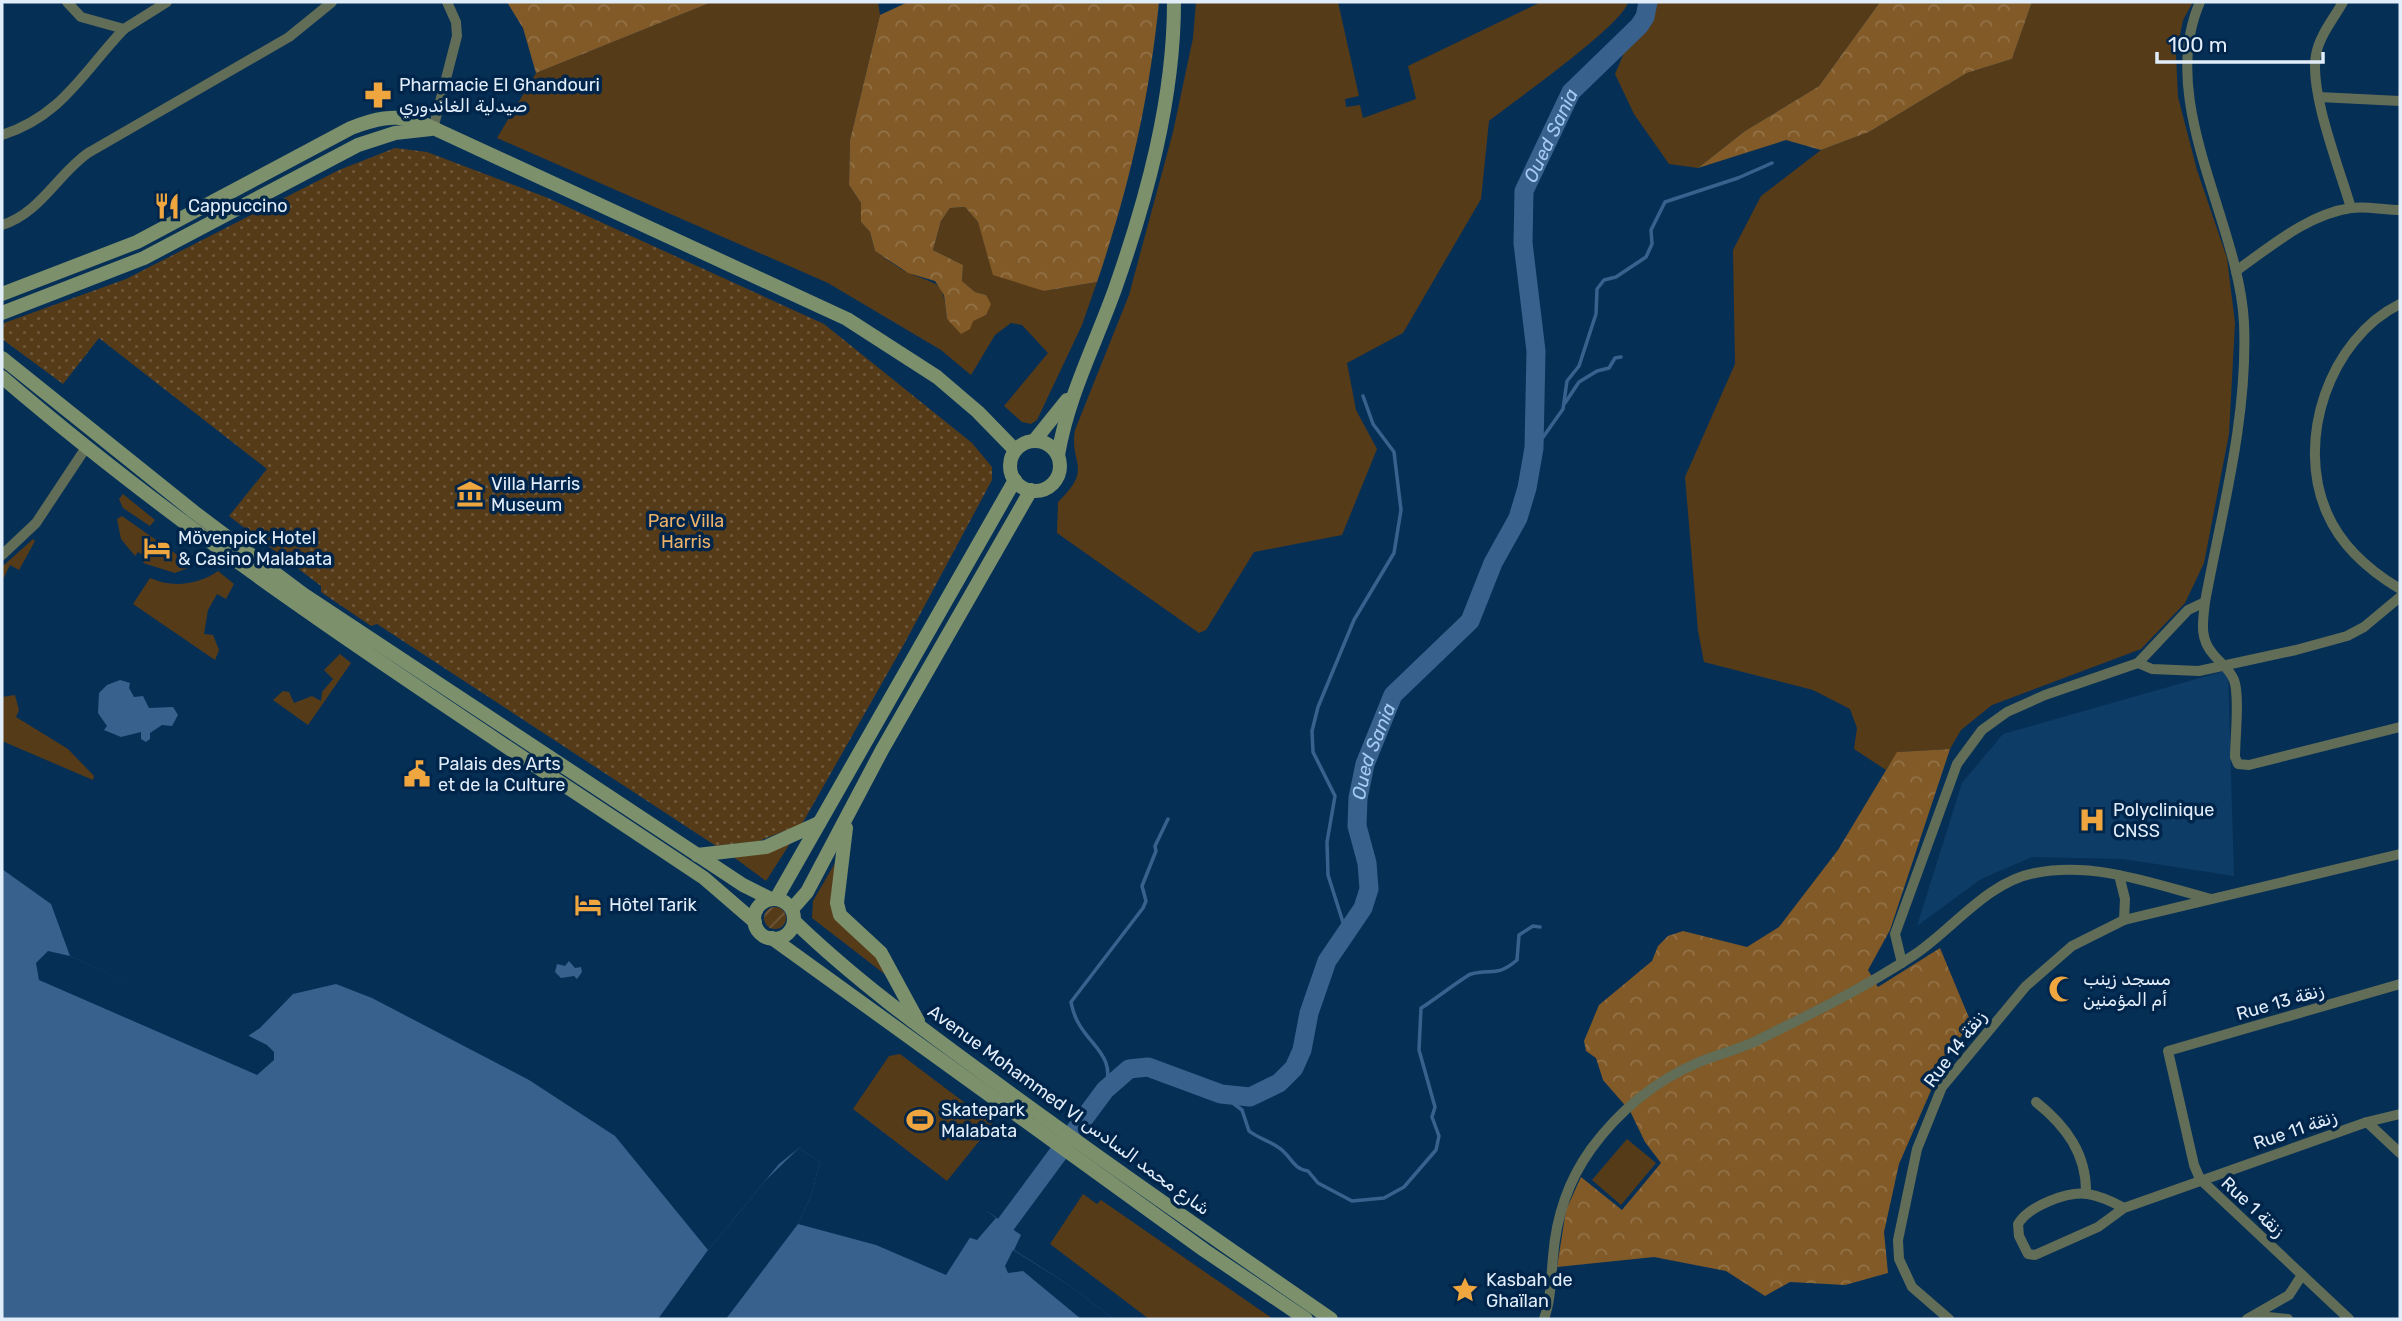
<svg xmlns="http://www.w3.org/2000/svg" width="2402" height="1321" viewBox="0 0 2402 1321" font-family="Rubik,Cairo,sans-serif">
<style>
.built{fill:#0d3c66}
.grass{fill:#563b19}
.forest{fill:url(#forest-crowns)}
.park{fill:url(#park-dots)}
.garden{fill:url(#garden-furrows)}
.water{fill:#38618d}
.pier{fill:#062f56}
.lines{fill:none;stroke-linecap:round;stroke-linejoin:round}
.stream{stroke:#38618d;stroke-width:3.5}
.river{stroke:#38618d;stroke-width:19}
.street{stroke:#616d56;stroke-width:10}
.secondary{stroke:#7c906c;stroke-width:14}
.labels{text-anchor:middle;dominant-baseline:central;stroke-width:7;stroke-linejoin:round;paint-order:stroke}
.poi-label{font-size:18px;fill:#e2edfa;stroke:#00254a;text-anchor:start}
.park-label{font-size:18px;fill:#edb167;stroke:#00254a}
.street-label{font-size:18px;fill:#e2edfa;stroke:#00254a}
.water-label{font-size:19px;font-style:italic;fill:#a6caf3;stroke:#00254a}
</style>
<defs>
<pattern id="forest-crowns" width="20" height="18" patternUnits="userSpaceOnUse" patternTransform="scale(1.75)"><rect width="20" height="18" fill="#815a27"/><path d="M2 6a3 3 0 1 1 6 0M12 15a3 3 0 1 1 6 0" fill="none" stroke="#937247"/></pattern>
<pattern id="park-dots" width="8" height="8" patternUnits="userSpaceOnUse" patternTransform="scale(1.75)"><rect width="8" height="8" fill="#563b19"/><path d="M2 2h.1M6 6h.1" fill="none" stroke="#6e583b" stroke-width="1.8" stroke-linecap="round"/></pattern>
<pattern id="garden-furrows" width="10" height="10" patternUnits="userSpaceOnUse" patternTransform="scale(1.75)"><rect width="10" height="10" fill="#563b19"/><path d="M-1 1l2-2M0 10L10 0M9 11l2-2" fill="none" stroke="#6e583b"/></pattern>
</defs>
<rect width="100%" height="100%" fill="#062f56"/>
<polygon class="built" points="2228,670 2234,876 2123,859 2032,857 1981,879 1917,926 1962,783 2003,734"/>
<g class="grass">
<path d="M 712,2 L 878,2 L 880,15 L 850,140 L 849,185 L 861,203 L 861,222 L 870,232 L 875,251 C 886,258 897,268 909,273 C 941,287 943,279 947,319 L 955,325 L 986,315 L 986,295 L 975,292 L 962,281 L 963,265 L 933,250 L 941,221 L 950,208 L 965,207 L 978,222 L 986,246 L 1044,291 L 1097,282 L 1082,325 L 1037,420 L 1031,424 L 1022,422 L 1004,406 L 1048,353 L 1022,325 L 1011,323 L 995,335 L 971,375 L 941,350 L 828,283 L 497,138 L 536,73 Z"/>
<path d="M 1196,2 L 1338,2 L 1359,96 L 1345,99 L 1346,107 L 1360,105 L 1363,118 L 1416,99 L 1408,66 L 1541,2 L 1628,2 C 1625,23 1512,103 1489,121 L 1481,199 L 1403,333 L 1347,363 L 1356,410 L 1377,449 L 1342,535 L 1254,552 L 1206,630 L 1199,633 L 1057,533 L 1058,502 C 1094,467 1069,465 1075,430 L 1129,295 L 1173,132 L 1193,38 Z"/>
<polygon points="1656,2 1880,2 1819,86 1745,131 1698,168 1669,164 1634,114 1615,74 1627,46 1648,25"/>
<polygon points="2032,2 2193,2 2183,20 2176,55 2178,97 2197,170 2227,258 2235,323 2229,434 2204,563 2185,603 2141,649 1992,705 1961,730 1950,749 1898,752 1886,770 1854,749 1857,728 1850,709 1813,690 1704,662 1698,631 1685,477 1735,364 1733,250 1761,196 1821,150 1869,132 1967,73 2012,59"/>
<polygon points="123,494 155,520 150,526 123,508 119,499"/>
<polygon points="122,516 183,559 188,568 175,573 143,563 146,557 138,552 135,556 121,539 117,519"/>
<polygon points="33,539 35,541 19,570 10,565 2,581 2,567"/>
<path d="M 218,571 L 234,584 L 226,599 L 217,594 L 208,610 L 204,634 L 213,635 L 219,650 L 215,660 L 133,604 L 150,578 C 171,588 199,585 218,571 Z"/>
<polygon points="340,654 351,663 308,725 273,700 283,691 289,692 294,703 312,696 321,701 322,692 333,679 324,670"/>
<polygon points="15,695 19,710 16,717 68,749 94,776 93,780 2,741 2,697"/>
<polygon points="791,842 766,881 732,856"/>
<polygon points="835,863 833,900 876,953 891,979 812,918 813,901"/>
<polygon points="900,1054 993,1124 947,1181 853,1109 889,1056"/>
<polygon points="1627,1139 1656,1163 1621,1205 1592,1180"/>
<polygon points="1083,1194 1097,1204 1101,1200 1273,1319 1149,1319 1050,1244"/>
</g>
<g class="forest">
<polygon points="507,2 712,2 536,73 523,28"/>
<path d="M 908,2 L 1159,2 C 1149,101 1129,188 1097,282 L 1044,291 L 993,275 L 978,222 L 965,207 L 950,208 L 941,221 L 933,250 L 963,265 L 962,281 L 975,292 L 986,295 L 991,304 L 986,315 L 973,321 L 970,329 L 961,334 L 947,319 L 944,295 L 935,281 L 908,273 L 875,251 L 870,232 L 861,222 L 861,203 L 849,185 L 850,140 L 880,15 Z"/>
<polygon points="1880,2 2032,2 2012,59 1967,73 1869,132 1821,150 1786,140 1698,168 1745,131 1819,86"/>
<polygon points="1950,749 1890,930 1868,970 1878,987 1940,948 1972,1025 1949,1049 1899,1164 1884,1232 1888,1273 1845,1285 1790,1282 1765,1296 1726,1271 1654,1257 1557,1267 1566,1210 1581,1177 1622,1210 1661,1163 1645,1142 1630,1111 1603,1080 1596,1058 1586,1051 1584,1041 1599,1005 1652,961 1658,946 1668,936 1683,931 1747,947 1779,927 1838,850 1897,752"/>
</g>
<polygon class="park" points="395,148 427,152 548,198 824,324 972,443 992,467 992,480 903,646 802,824 759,841 716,846 377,624 371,626 321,592 321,586 229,516 267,469 99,338 63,384 2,339 4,323 126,279 339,170"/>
<circle class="garden" cx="775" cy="918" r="11"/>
<g class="water">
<polygon points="120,680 130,683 129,688 134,697 143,696 149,708 173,707 178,715 172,726 162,725 150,733 150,739 146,742 141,739 141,732 121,737 104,730 107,726 98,713 99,693 107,685"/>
<polygon points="2,869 51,904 70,956 248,1036 260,1028 293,994 336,984 372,998 529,1080 615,1136 708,1250 779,1164 799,1148 820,1162 812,1193 798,1224 876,1245 946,1275 987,1211 1021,1235 1014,1250 1066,1283 1114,1319 2,1319"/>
<polygon points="569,961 575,968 581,967 582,972 577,979 574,976 561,978 555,972 557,964 565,966"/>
</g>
<g class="pier">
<polygon points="48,951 70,956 241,1032 267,1045 274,1052 274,1060 257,1075 39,980 36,963"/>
<polygon points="799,1148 820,1162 812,1193 798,1224 726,1319 658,1319 708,1250 765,1181"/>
<polygon points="987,1211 996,1218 977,1240 968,1237 980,1215"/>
<polygon points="1013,1250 1066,1283 1114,1319 1081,1319 1023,1271 1008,1273 1005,1266"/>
</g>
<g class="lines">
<g class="stream">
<polyline points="1565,403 1579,382 1597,371 1609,368 1615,358 1621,357"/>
<polyline points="1534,450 1563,409 1567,381 1579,366 1596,314 1597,289 1604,280 1616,277 1646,257 1652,244 1651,230 1665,202 1738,178 1772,163"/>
<polyline points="1347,935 1328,875 1327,842 1335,796 1313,752 1312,731 1318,707 1354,620 1394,553 1401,510 1394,452 1373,424 1363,396"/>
<path d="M 1105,1090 C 1119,1049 1078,1044 1071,1002 L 1143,908 L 1146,901 L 1142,886 L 1156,851 L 1155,846 L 1168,819"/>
<path d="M 1221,1094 L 1242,1110 L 1249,1131 C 1259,1139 1274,1142 1283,1151 C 1292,1159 1294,1169 1308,1171 L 1318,1183 L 1352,1201 L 1384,1198 L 1404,1187 L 1436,1150 L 1439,1136 L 1432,1117 L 1435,1107 L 1419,1050 L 1421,1008 C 1430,1003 1465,976 1471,974 C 1491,968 1496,978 1517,960 L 1519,935 L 1533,926 L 1540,927"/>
</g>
<path class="river" id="s1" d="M 1006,1224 L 1105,1090 L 1129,1069 L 1148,1067 L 1221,1094 L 1250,1097 L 1279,1083 L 1294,1068 L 1302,1050 L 1309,1013 L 1327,961 L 1363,908 L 1369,889 L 1367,863 L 1357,826 L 1358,798 L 1365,764 L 1393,695 L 1470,621 L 1493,563 L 1518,518 L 1527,488 L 1534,448 L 1536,351 L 1523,243 L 1524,191 L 1571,92 L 1639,26 L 1645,17 L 1648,2"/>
<g class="street">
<polyline points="67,2 81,17 124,29 167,2"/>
<path d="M 2343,2 C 2334,18 2319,36 2316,55 C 2309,92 2340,170 2351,208"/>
<polyline points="2319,97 2400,101"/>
<polyline points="433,129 457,36 456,22 447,2"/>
<path d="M 2,135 C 62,116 83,72 124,29"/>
<path d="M 2,225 C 40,213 57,175 88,153 L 289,37 L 332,2"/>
<path d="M 2236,271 C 2270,247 2308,214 2351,208 C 2367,206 2384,210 2400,210"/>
<path d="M 2400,304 C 2329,339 2295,441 2327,513 C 2341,546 2370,571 2400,589"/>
<polyline points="2,555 36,523 87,446"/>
<path d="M 2205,602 C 2203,621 2199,638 2213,654 C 2221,664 2229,668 2234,680 C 2240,696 2235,738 2235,757 L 2238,764 L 2249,765 L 2400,727"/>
<polyline points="2138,663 2152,669 2199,671 2296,650 2347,636 2364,627 2400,597"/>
<polyline points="2119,875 2125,899 2124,920"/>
<path d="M 1902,963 L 1895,934 L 1957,764 L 1982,730 L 2007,712 L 2045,695 L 2138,663 L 2188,610 L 2205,602 C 2222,510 2248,418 2244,323 C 2239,221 2156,102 2200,2"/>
<path d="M 2036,1102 C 2066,1126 2087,1154 2086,1194"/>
<polyline points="2367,1122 2400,1153"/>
<path d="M 2124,1208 C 2113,1202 2100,1196 2088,1194 C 2067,1191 2029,1206 2018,1224 L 2019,1236 L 2028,1254 L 2035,1255 L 2098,1227 L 2124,1208 L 2367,1122 L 2400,1114"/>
<polyline points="2258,1316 2288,1319"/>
<path d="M 1544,1319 C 1551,1299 1551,1278 1553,1257 C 1556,1217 1568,1181 1591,1149 C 1619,1111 1653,1082 1697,1063 C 1716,1055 1737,1050 1756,1041 C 1809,1015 1864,988 1914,955 C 1953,929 1987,882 2035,873 C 2094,861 2154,884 2211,899"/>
<polyline points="1949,1319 1912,1287 1899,1259 1898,1240 1917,1149 1942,1087 2026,986 2072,946 2124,920 2400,854"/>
<polyline points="2247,1319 2289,1295 2302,1275"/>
<polyline points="2349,1319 2200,1179 2194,1165 2168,1051 2400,984"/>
</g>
<g class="secondary">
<path d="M 2,294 L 137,242 L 351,128 C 374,119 394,114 418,121 L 847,319 L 937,377 L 978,412 L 1015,450"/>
<polyline points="2,313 144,258 358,145 395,133 431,129"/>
<polyline points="2,358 194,512 303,594 743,885 771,899"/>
<path d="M 2,377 C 221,565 465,718 704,878 L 755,922"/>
<polyline points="1034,441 1067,400"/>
<circle cx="1035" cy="466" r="25"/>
<path d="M 1058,455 C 1068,396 1095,345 1115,289 C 1147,198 1174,99 1174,2"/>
<polyline points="846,828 837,903 840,915 881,953 918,1021"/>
<polyline points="697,855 766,847 819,823"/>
<polyline points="776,899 1015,480"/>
<circle cx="774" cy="919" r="20"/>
<polyline points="792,909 807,892 882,750 1031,490"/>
<path d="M 794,921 C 854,979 921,1028 988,1077 C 1101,1160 1216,1240 1331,1319"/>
<polyline points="772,938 1204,1250 1306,1319"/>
</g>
</g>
<defs>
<g id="pharmacy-bare" transform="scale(2.1)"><path d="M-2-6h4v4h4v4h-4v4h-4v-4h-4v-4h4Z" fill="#f0a63f" stroke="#00254a" stroke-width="2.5" paint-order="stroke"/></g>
<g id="restaurant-bare" transform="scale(2.1)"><path d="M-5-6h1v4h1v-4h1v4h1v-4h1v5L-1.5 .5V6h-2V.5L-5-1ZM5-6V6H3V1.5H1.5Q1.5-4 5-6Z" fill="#f0a63f" stroke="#00254a" stroke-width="2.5" paint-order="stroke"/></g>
<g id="museum-bare" transform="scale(2.1)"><path d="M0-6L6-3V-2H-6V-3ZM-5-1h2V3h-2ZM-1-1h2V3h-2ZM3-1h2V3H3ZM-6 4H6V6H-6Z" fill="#f0a63f" stroke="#00254a" stroke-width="2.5" paint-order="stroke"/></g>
<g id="hotel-bare" transform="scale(2.1)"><path d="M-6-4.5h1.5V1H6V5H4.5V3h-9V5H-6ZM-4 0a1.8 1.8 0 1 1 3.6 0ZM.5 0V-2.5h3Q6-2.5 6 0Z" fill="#f0a63f" stroke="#00254a" stroke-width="2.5" paint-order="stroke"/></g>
<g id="civic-bare" transform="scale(2.1)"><path d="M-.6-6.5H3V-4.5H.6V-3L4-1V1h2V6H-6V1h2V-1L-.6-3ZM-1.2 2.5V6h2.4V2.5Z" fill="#f0a63f" stroke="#00254a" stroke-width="2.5" paint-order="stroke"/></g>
<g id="hospital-bare" transform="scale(2.1)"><path d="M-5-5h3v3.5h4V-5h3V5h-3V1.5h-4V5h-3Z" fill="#f0a63f" stroke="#00254a" stroke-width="2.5" paint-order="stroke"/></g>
<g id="mosque-bare" transform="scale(2.1)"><path d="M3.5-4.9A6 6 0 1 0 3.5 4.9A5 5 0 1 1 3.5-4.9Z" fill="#f0a63f" stroke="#00254a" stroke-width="2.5" paint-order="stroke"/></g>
<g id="stadium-bare" transform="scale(2.1)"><path d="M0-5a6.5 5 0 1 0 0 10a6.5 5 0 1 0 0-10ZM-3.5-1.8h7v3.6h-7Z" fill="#f0a63f" stroke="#00254a" stroke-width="2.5" paint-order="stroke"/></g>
<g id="sight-bare" transform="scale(2.1)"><path d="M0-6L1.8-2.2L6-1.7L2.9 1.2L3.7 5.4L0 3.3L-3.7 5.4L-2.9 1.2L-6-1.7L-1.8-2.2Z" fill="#f0a63f" stroke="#00254a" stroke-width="2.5" paint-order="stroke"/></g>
</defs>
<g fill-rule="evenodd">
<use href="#pharmacy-bare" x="378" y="95"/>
<use href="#restaurant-bare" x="167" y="206"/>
<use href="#museum-bare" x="470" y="494"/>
<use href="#hotel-bare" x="157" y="548"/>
<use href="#civic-bare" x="417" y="774"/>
<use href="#hospital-bare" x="2092" y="820"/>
<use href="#hotel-bare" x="588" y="905"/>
<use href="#mosque-bare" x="2062" y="989"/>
<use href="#stadium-bare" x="920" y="1120"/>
<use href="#sight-bare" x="1465" y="1290"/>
</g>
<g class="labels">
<g class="poi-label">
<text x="399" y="85">Pharmacie El Ghandouri<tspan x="399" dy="21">صيدلية الغاندوري</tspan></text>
<text x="188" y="206">Cappuccino</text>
<text x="491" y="484">Villa Harris<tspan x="491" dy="21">Museum</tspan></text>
<text x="178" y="538">Mövenpick Hotel<tspan x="178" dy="21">&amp; Casino Malabata</tspan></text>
<text x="438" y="764">Palais des Arts<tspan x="438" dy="21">et de la Culture</tspan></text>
<text x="2113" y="810">Polyclinique<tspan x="2113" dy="21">CNSS</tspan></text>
<text x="609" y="905">Hôtel Tarik</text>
<text x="2083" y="979">مسجد زينب<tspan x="2083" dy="21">أم المؤمنين</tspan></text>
<text x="941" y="1110">Skatepark<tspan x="941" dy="21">Malabata</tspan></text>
<text x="1486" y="1280">Kasbah de<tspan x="1486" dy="21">Ghaïlan</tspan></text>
</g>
<g class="park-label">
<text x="686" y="521">Parc Villa<tspan x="686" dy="21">Harris</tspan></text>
</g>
<g class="street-label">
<text transform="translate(2280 1002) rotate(-16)">Rue 13 زنقة</text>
<text transform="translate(1955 1049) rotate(-53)">Rue 14 زنقة</text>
<text transform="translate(1069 1110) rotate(36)">Avenue Mohammed VI شارع محمد السادس</text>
<text transform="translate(2295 1130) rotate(-19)">Rue 11 زنقة</text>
<text transform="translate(2253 1207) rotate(43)">Rue 1 زنقة</text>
</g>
<g class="water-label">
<text stroke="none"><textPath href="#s1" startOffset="1388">Oued Sania</textPath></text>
<text stroke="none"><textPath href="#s1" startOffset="716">Oued Sania</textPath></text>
</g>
</g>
<rect width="2402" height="1321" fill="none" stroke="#e2edfa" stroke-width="7"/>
<path d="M2157 52v10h166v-10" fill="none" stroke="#e2edfa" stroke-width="3.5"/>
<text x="2168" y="52" font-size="21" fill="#e2edfa" stroke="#00254a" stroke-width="5" paint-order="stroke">100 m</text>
</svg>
